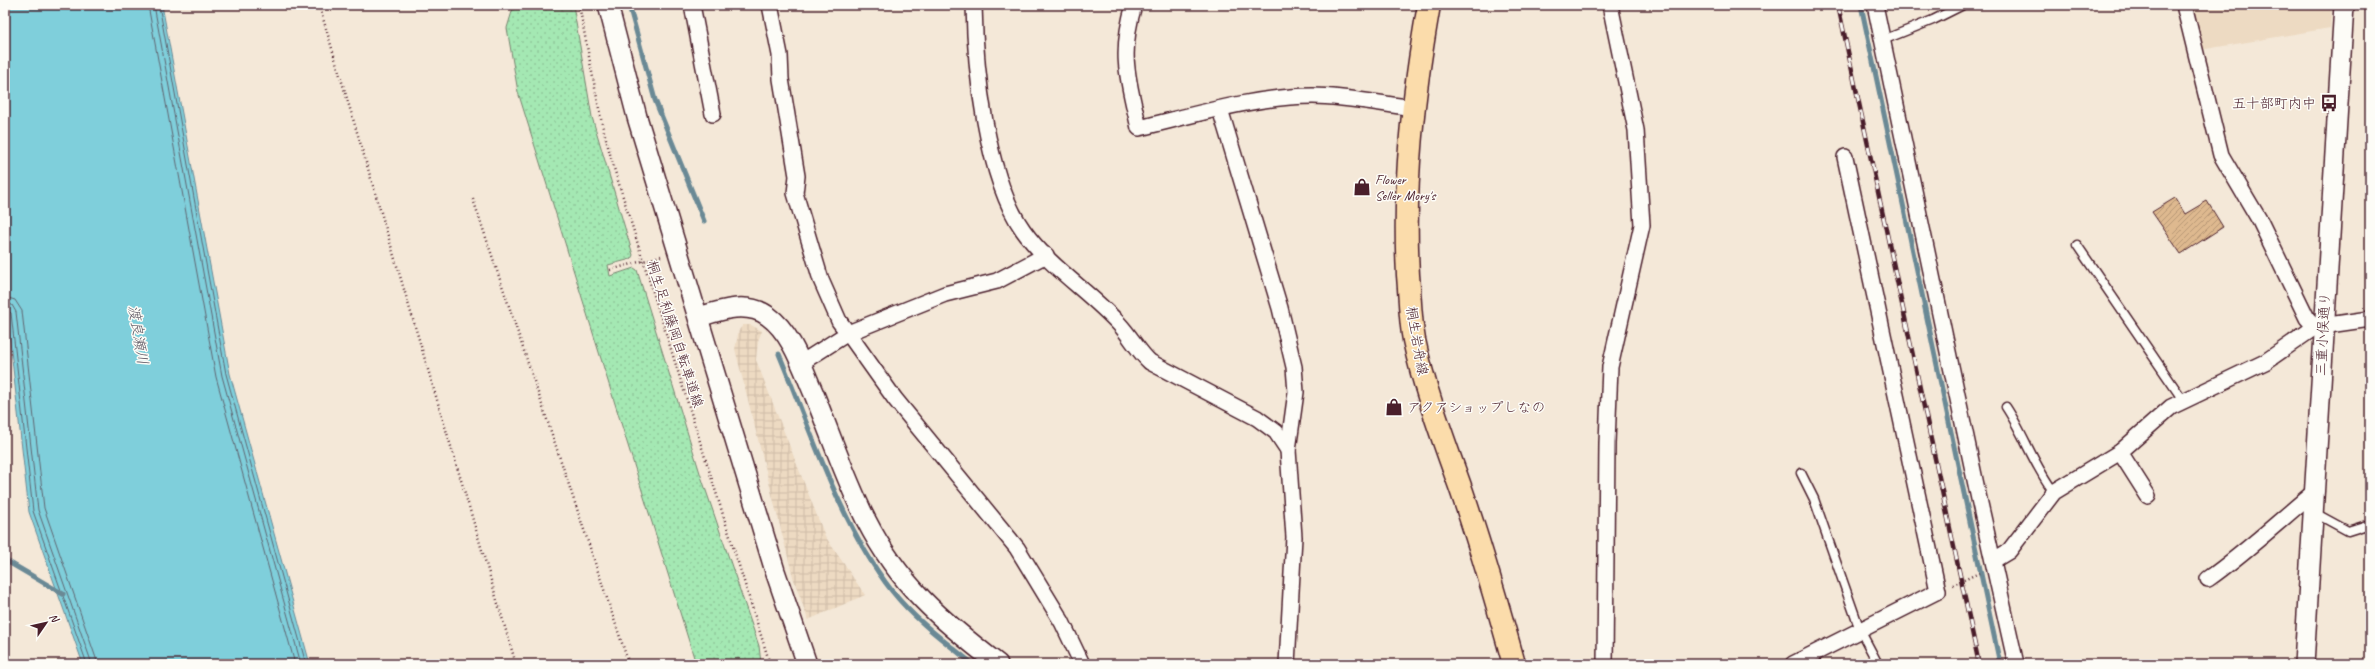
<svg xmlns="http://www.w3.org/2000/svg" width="2375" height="669" viewBox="0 0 2375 669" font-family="Caveat,'Klee One',sans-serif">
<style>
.built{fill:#eddac2}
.industrial{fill:url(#industrial-grid)}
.grass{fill:url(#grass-dots);stroke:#77846f}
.water{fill:#7fcfdb;stroke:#6a8995}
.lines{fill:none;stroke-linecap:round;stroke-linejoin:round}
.shore{stroke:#5f6571;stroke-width:1}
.stream{stroke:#6a8995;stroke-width:5}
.building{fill:url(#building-hatch);stroke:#4a1f2b}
.service-casing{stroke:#4a1f2b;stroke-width:11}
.minor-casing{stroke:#4a1f2b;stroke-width:18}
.tertiary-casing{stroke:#4a1f2b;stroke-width:22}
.primary-casing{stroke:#4a1f2b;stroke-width:25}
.path{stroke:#4a1f2b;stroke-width:2.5;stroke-dasharray:1 3;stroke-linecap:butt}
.service{stroke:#fdfcf7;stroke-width:8}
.minor{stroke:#fdfcf7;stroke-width:15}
.tertiary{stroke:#fdfcf7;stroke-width:19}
.primary{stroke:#fbdcab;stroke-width:22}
.rail-casing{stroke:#4a1f2b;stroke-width:4.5}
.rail{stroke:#fdfcf7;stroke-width:3;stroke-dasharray:9;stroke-linecap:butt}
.labels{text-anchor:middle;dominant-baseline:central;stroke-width:3;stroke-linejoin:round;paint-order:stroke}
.poi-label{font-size:14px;fill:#4a1f2b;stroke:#fdfcf7;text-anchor:start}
.street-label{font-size:14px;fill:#4a1f2b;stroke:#fdfcf7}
.water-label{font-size:15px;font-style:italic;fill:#5a5460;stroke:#fdfcf7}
</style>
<defs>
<pattern id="industrial-grid" width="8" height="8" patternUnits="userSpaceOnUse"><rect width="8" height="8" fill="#eddac2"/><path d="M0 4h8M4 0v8" fill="none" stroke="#cdbba7"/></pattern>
<pattern id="grass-dots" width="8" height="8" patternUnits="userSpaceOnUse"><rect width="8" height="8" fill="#a4e8b3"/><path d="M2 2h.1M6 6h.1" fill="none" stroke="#8fc79a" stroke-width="1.8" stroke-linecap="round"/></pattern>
<pattern id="building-hatch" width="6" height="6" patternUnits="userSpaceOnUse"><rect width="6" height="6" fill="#deb98f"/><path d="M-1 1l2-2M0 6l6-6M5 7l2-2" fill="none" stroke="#b69675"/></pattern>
</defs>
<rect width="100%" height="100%" fill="#f4e8d8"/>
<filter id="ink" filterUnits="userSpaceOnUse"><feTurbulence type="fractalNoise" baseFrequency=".025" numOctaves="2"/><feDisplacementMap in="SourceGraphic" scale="8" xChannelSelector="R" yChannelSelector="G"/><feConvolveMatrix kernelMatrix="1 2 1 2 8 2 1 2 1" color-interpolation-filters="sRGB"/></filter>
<g filter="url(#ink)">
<polygon class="built" points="2191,5 2332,5 2330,28 2200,50"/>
<polygon class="industrial" points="743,325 751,325 762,331 758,341 756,360 781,424 825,536 865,595 808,620 793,577 735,349 739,330"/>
<polygon class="grass" points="514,5 573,5 592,117 633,255 631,259 608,265 610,276 634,268 637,270 700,473 759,646 761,664 696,664 518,92 507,28"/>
<polygon class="water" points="5,5 162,5 230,374 310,664 83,664 29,512 5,296"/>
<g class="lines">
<g class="shore">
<polyline points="148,5 216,377 295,664"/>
<polyline points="154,5 222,376 301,664"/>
<polyline points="159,5 226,374 306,664"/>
<polyline points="5,297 15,300 22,311 44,508 98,664"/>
<polyline points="5,303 12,305 16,312 38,510 92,664"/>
<polyline points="5,308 11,313 33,511 87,664"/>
</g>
<g class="stream">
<polyline points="629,5 655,100 704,221"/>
<polyline points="1861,5 2000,664"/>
<path d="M 779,354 C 811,431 841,526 892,591 C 915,620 944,641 973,664"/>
<polyline points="5,560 63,594"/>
</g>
</g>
<polygon class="building" points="2175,198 2185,214 2207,201 2223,227 2181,254 2152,212"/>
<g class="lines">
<g class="service-casing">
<g id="service">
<polyline points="1883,40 1933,20 1963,5"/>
<polyline points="2077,245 2183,400"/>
<path d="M 2006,407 C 2024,434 2034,466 2054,492"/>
<polyline points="1801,473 1814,499 1860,630 1878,664"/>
<polyline points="2313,512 2348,531 2370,524"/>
</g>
</g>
<g class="minor-casing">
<g id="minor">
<polyline points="692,5 713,114"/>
<polyline points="770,5 780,55 781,79 797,176 795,193 821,280 839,321 848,333 801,363"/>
<path d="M 974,5 C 975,69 986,177 1023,230 C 1049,267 1090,292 1120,325 C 1131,337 1138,351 1150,362 L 1257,418 L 1276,432 L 1288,450"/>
<path d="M 1134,5 C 1119,55 1128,79 1139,128 C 1194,115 1257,96 1313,96 C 1344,96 1382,104 1413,108"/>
<polyline points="1875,5 1979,499 2016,664"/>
<polyline points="2184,5 2221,155 2260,221 2307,318 2315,327"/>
<polyline points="1220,109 1280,308 1294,367 1296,392 1288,450 1294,537 1287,664"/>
<polyline points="1046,255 997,281 945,294 848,333 895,399 1017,548 1062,622 1082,664"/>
<polyline points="2120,452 2148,496"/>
<polyline points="1994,560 2009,551 2054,492 2120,452 2171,407 2265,362 2315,327 2370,319"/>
<path d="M 2208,579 C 2245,553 2279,521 2314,492"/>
<polyline points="1605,664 1607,443 1610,367 1642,225 1636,130 1610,5"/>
<polyline points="1793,664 1938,591 1845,157"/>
</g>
</g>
<g class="tertiary-casing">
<g id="tertiary">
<polyline points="608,5 637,117 775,571 807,664"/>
<path d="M 699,317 C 721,310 747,301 768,316 C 792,333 803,369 814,394 C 831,436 846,480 866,520 C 899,585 942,621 998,664"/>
<polyline points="2304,664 2344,5"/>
</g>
</g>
<g class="primary-casing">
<path id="primary" d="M 1429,5 C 1413,95 1403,184 1408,275 C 1410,297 1410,319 1414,340 C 1425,392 1444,441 1462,492 C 1481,548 1498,606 1514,664"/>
</g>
<g class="path">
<polyline points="319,5 516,664"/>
<polyline points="579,5 602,124 613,165 770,664"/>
<polyline points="473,199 629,664"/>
<polyline points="610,270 661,256"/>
<polyline points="1953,585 1979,573"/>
</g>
<use href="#service" class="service"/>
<use href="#minor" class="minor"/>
<use href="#tertiary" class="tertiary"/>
<use href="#primary" class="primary"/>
<g class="rail-casing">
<polyline id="rail" points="1838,5 1979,664"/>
</g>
<use href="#rail" class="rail"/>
</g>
</g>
<defs>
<g id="bus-bare" transform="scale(1.38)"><path d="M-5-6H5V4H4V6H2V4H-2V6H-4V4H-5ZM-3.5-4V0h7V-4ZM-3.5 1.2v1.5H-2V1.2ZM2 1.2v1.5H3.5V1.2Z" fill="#4a1f2b" stroke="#fdfcf7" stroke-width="2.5" paint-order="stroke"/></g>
<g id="shop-bare" transform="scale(1.38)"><path d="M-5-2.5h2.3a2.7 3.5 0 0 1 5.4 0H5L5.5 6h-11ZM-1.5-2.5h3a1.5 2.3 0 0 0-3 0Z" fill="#4a1f2b" stroke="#fdfcf7" stroke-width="2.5" paint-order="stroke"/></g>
</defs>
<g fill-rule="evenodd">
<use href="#bus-bare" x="2329" y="103"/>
<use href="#shop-bare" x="1362" y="187"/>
<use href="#shop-bare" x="1394" y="407"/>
</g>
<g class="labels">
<g class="poi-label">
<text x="2316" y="103" text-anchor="end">五十部町内中</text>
<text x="1375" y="179">Flower<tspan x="1375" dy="16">Seller Mory's</tspan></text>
<text x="1407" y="407">アクアショップしなの</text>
</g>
<g class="street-label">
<text transform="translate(675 334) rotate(72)">桐生足利藤岡自転車道線</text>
<text transform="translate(2323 334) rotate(-87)">三重小俣通り</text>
<text transform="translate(1417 341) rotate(80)">桐生岩舟線</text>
</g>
<g class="water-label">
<text transform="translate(138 335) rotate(81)">渡良瀬川</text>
</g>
</g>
<rect width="2375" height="669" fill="none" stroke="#fdfcf7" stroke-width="20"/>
<rect x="10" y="10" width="2355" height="649" fill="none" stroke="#4a1f2b" stroke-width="1.5" filter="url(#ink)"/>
<g transform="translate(46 623) rotate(56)" stroke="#fdfcf7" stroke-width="3" paint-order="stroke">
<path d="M0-3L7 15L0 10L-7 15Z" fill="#4a1f2b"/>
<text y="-6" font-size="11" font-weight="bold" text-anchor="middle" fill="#4a1f2b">N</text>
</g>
</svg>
